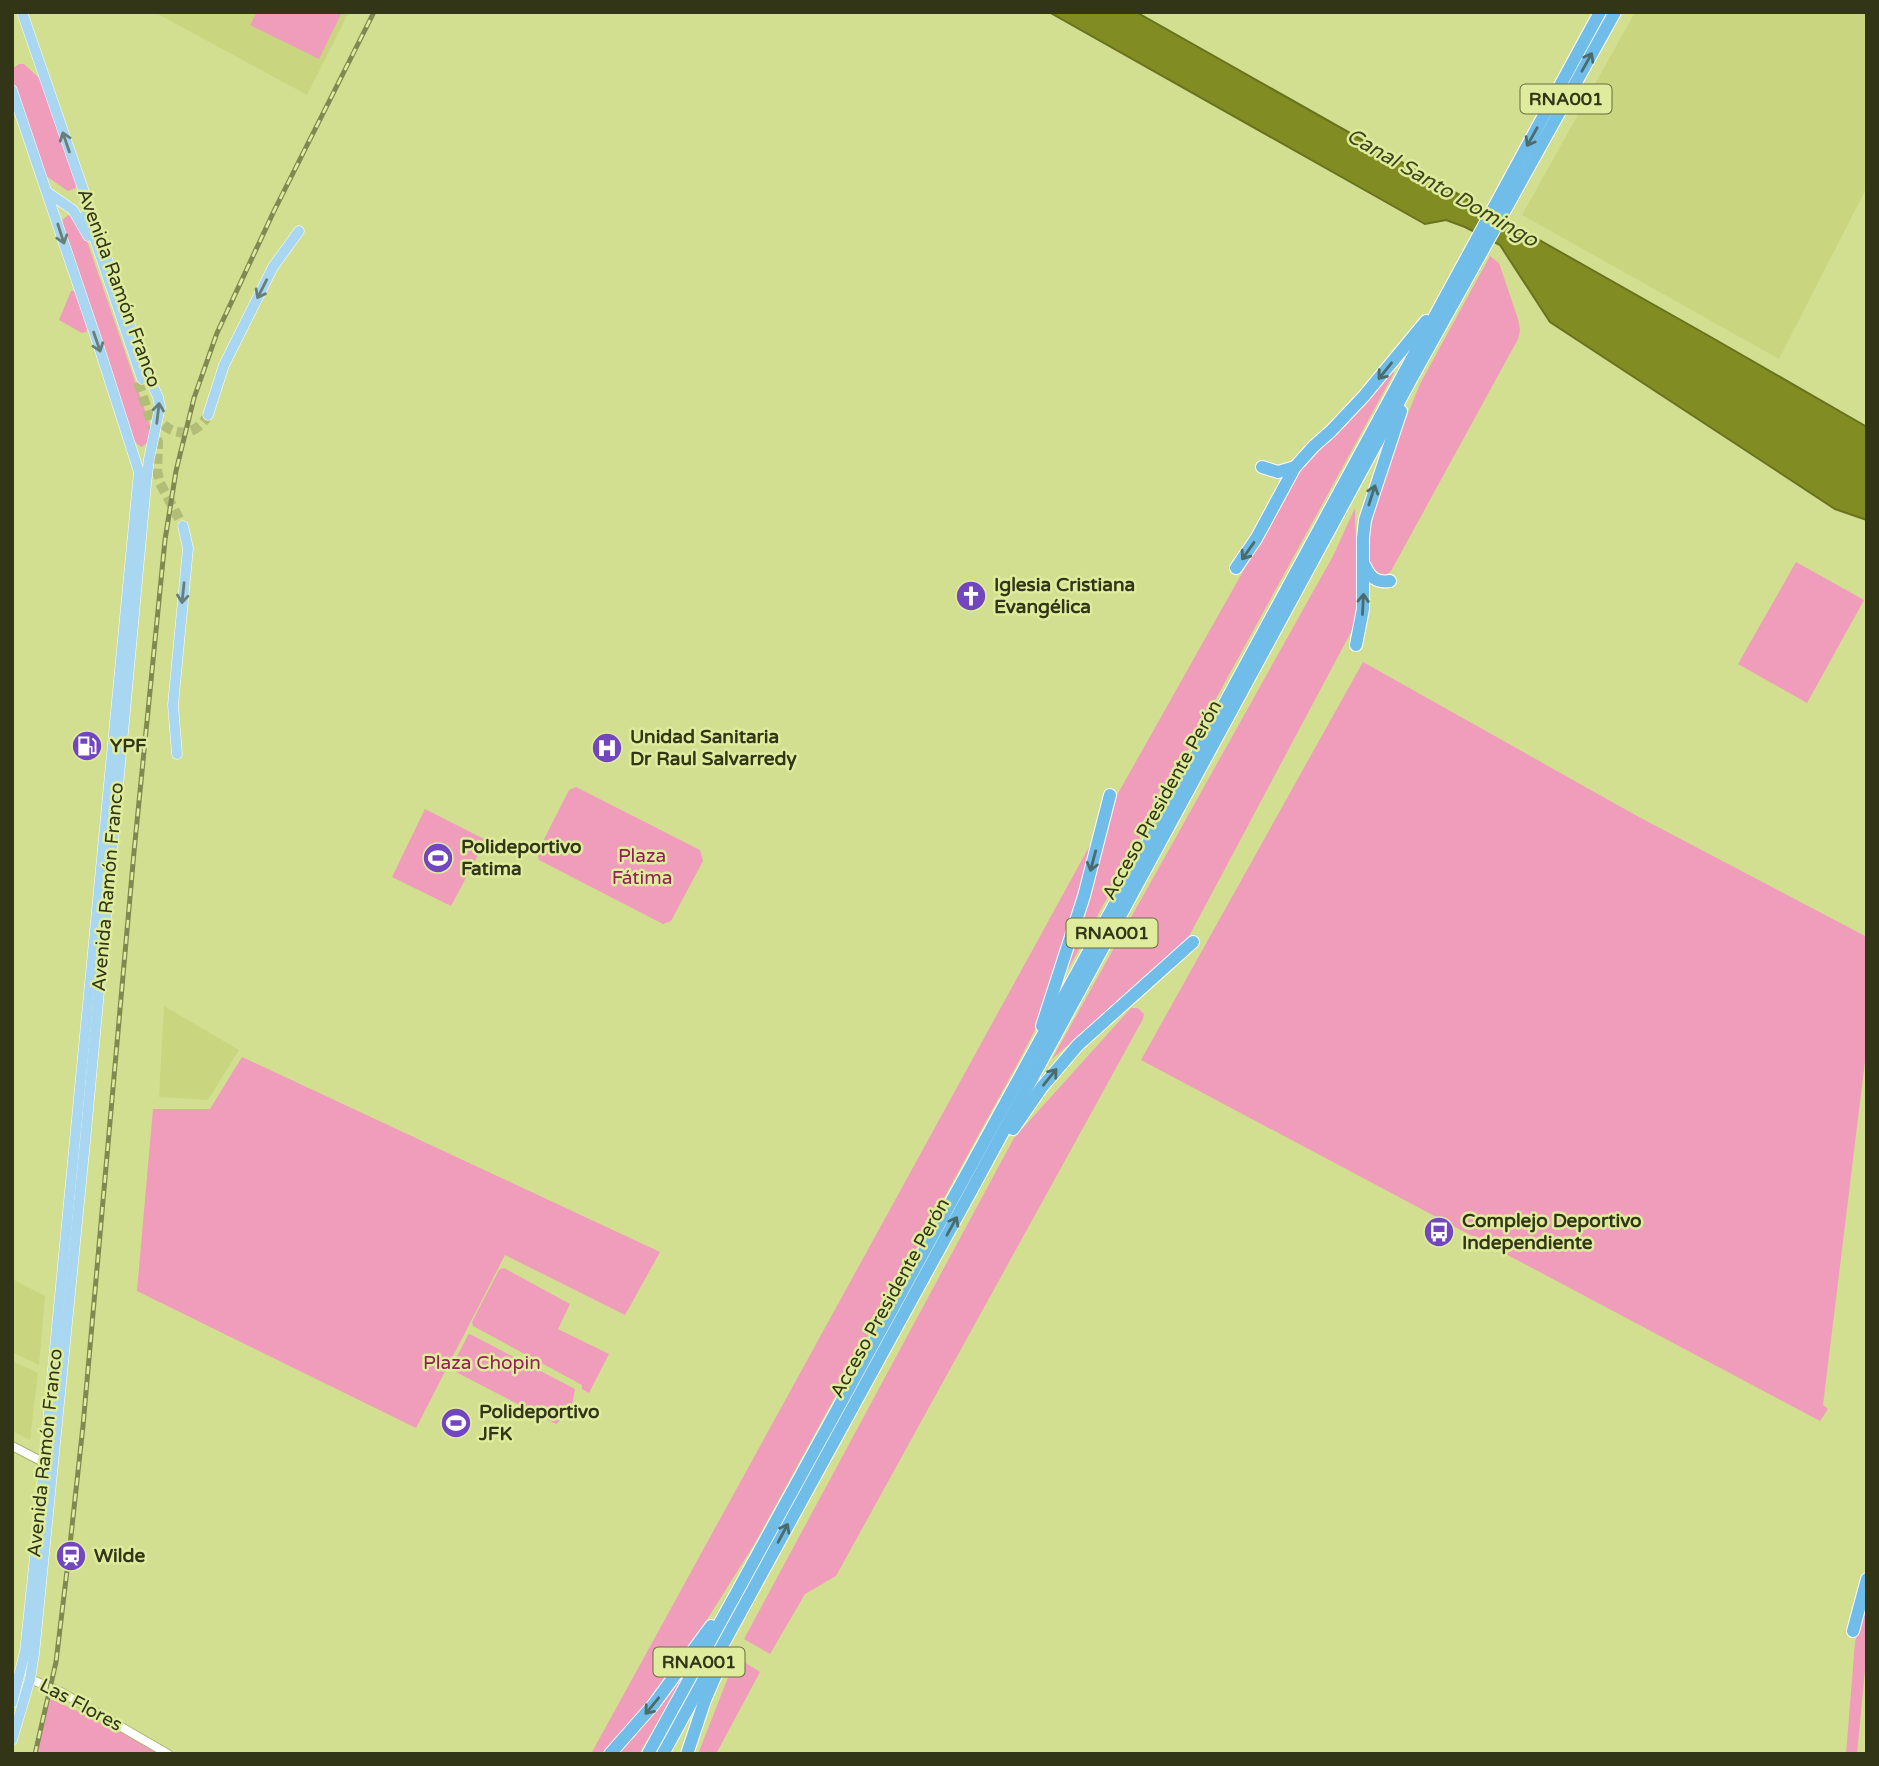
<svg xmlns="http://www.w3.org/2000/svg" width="1879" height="1766" viewBox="0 0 1879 1766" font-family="'Varela Round',sans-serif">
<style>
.built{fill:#c9d67f}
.green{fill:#f09cbb}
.water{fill:#818d22;stroke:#69731e;stroke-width:2}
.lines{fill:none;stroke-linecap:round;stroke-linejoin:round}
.major-tunnel{stroke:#b2bd78;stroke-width:10;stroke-dasharray:10 5;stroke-linecap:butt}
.minor-casing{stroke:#aab569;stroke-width:10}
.major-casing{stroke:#fff;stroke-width:11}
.highway-casing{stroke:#fff;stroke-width:14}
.minor{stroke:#fff;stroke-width:8}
.major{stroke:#a9d7f2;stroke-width:10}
.highway{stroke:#70bdea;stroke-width:12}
.rail-casing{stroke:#818952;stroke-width:5}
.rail{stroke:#dfec9d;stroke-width:2.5;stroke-dasharray:8;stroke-linecap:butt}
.oneway{stroke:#4b6c6b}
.oneway2{stroke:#687e79}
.labels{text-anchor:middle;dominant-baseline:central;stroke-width:5;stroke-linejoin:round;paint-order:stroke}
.shield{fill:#dfec9d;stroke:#666d3e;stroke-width:2}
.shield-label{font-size:18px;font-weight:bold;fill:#323616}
.street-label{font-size:19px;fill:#323616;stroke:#dfec9d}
.poi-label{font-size:19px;font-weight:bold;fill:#323616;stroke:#dfec9d;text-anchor:start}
.park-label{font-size:19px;fill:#921f57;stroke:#dfec9d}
.water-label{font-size:21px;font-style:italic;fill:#40461c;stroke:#dfec9d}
</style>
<rect width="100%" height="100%" fill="#d2df90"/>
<g class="built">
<polygon points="154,12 349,12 307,95"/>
<polygon points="1635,12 1867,12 1867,187 1779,359 1522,215"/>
<polygon points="164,1006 239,1050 208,1100 159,1097"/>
<polygon points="12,1279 45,1296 39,1365 12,1352"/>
<polygon points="12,1361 38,1373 30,1440 12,1431"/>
</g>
<g class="green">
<polygon points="257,12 342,12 319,59 250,25"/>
<polygon points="19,64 24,64 41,80 77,184 76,188 68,191 46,176 44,172 12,77 12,69"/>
<path d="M 69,215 L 72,217 L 85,235 L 151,428 C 150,436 149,444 141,447 L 134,441 L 62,224 L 63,219 Z"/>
<path d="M 1490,256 L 1499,263 L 1518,319 L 1520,330 L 1518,339 L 1391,571 C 1382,579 1379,575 1370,569 L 1369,539 L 1374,511 L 1405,421 L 1420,384 Z"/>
<polygon points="71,291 74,291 76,293 87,329 86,332 82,333 59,320"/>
<polygon points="1393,371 1394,373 1066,973 1116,797 1305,461"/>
<polygon points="1355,508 1358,619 1187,940 1052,1059 1333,556"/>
<polygon points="1796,562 1864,600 1807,703 1738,664"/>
<polygon points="1363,662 1637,816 1867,937 1867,1045 1823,1405 1828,1409 1820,1421 1141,1060"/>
<polygon points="576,787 700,850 703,861 671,921 663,924 539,860 537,853 569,790"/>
<polygon points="425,809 486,840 451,906 392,877"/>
<polygon points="1095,836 1092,861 1039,1022 1020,1059 755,1543 676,1669 606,1754 591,1754"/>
<polygon points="1131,1008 1138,1008 1144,1014 1143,1019 836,1576 805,1594 770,1654 744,1639 1014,1138"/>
<polygon points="242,1057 660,1252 625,1315 505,1255 416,1428 137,1291 153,1109 210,1109"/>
<polygon points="504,1268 570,1304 558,1329 609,1354 589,1393 582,1389 582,1385 473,1326 472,1322 499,1270"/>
<polygon points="470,1334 575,1389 571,1411 556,1424 454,1371 452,1366 468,1335"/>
<polygon points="1867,1598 1867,1649 1857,1754 1846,1754 1855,1642"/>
<polygon points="736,1657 760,1672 716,1754 698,1754"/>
<polygon points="686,1673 639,1754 616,1754"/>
<polygon points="48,1698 164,1750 163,1754 34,1754"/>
</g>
<polygon class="water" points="1049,12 1136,12 1709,336 1867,427 1867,520 1835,509 1550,322 1500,245 1465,227 1446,220 1425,224"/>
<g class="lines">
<g class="major-tunnel">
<polyline points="138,382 158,442 157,471 160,483 183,526"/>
<path d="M 154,413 C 168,437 194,440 208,415"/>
</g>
<g class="minor-casing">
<g id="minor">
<polyline points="12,1446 47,1464"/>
<polyline points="30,1679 61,1692 168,1754"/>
</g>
</g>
<g class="major-casing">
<g id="major">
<polyline points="12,90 97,341 139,472 35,1557 25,1652 12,1703"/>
<polyline points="47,192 73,210 88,236"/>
<polyline points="86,213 142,379"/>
<polyline points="208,415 224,365 273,267 299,231"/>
<polyline points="177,754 173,705 188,548 183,526"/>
<polyline points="12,1740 30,1679 34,1654 85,1142 146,484 149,459 160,407 158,397 145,369 22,12"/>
</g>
</g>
<g class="highway-casing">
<g id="highway">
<polyline points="1262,467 1278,472 1295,467"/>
<path d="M 1365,566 C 1370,578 1377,583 1390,581"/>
<polyline points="1236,568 1256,539 1295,467 1314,446 1331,431 1364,396 1426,321"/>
<polyline points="1356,645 1363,609 1363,538 1365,520 1401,411"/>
<polyline points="1042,1026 1084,896 1110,795"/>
<polyline points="1013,1129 1042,1087 1078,1045 1193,942"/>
<polyline points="1853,1631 1867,1579"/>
<polyline points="610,1754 654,1704 711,1626"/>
<polyline points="648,1754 1202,745 1600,12"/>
<polyline points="663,1754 970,1193 1414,374 1615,12"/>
<polyline points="687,1754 705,1700 721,1663"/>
</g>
</g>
<use href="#minor" class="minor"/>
<use href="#major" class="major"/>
<use href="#highway" class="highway"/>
<g class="rail-casing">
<polyline id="rail" points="35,1754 56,1662 69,1554 83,1426 134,852 165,540 176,471 194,398 217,333 274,211 374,12"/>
</g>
<use href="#rail" class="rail"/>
</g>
<defs><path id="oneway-shaft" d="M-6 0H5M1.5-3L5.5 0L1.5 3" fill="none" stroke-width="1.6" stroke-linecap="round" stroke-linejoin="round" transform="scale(1.75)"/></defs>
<g class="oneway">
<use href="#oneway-shaft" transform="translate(1587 62) rotate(-61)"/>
<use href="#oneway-shaft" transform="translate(1532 137) rotate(119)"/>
<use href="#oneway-shaft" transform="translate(1385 371) rotate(129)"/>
<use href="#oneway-shaft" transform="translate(1372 495) rotate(-72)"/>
<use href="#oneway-shaft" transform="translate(1248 551) rotate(125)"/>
<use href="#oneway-shaft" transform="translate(1363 604) rotate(-87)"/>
<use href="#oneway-shaft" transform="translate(1093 861) rotate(105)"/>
<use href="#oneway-shaft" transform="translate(1050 1077) rotate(-51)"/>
<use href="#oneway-shaft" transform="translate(952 1226) rotate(-61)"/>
<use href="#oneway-shaft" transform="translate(783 1533) rotate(-62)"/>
<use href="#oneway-shaft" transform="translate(652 1706) rotate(129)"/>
</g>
<g class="oneway2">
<use href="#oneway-shaft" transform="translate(66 142) rotate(-109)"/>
<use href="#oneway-shaft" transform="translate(61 234) rotate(72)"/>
<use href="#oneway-shaft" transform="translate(262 289) rotate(117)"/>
<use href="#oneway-shaft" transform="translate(97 342) rotate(71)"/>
<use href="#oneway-shaft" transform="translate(158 413) rotate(-83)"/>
<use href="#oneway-shaft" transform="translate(183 593) rotate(96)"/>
</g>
<defs>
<g id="church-disc" transform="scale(1.575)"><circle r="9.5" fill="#7146be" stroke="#dfec9d"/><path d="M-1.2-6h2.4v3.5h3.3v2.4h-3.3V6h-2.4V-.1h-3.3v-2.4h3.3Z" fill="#fff"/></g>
<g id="fuel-disc" transform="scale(1.575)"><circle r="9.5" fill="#7146be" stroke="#dfec9d"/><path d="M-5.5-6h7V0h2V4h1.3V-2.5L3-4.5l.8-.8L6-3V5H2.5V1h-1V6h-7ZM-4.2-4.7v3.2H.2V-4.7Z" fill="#fff"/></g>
<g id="hospital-disc" transform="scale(1.575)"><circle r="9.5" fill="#7146be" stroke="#dfec9d"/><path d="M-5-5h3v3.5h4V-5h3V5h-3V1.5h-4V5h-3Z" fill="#fff"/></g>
<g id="stadium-disc" transform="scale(1.575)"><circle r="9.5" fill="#7146be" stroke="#dfec9d"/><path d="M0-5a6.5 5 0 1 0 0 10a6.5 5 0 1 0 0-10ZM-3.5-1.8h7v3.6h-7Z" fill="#fff"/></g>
<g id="bus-disc" transform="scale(1.575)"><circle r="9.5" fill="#7146be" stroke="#dfec9d"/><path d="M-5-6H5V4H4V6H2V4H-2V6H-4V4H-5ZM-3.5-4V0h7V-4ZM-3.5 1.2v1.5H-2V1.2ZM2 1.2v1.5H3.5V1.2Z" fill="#fff"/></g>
<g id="station-disc" transform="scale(1.575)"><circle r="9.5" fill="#7146be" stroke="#dfec9d"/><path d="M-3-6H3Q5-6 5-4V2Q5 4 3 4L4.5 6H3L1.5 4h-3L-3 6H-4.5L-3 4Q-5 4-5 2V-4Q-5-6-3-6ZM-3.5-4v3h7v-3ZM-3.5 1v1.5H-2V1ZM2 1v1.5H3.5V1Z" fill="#fff"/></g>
</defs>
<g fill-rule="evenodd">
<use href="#church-disc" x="971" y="596"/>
<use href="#fuel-disc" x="87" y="746"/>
<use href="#hospital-disc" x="607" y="748"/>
<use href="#stadium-disc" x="438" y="858"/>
<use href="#bus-disc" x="1439" y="1232"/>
<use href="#stadium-disc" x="456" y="1423"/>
<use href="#station-disc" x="71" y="1556"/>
</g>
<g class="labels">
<g class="shield">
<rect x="1520.5" y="84.5" width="91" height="29" rx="5"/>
<rect x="1066.5" y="918.5" width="91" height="29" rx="5"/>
<rect x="653.5" y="1647.5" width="91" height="29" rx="5"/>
</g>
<g class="shield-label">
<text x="1566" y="99">RNA001</text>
<text x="1112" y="933">RNA001</text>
<text x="699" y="1662">RNA001</text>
</g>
<g class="street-label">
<text transform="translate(119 288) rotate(70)">Avenida Ramón Franco</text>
<text transform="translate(1162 800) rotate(-61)">Acceso Presidente Perón</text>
<text transform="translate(108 887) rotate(-85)">Avenida Ramón Franco</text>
<text transform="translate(890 1298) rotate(-61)">Acceso Presidente Perón</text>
<text transform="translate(45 1453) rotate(-84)">Avenida Ramón Franco</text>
<text transform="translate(81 1705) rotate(28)">Las Flores</text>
</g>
<g class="poi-label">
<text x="994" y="585">Iglesia Cristiana<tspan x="994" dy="22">Evangélica</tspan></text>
<text x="630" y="737">Unidad Sanitaria<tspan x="630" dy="22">Dr Raul Salvarredy</tspan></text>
<text x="110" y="746">YPF</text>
<text x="461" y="847">Polideportivo<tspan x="461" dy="22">Fatima</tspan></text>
<text x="1462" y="1221">Complejo Deportivo<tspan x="1462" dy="22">Independiente</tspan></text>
<text x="479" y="1412">Polideportivo<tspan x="479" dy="22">JFK</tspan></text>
<text x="94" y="1556">Wilde</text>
</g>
<g class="park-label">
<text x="642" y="856">Plaza<tspan x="642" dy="22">Fátima</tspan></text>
<text x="482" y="1363">Plaza Chopin</text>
</g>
<g class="water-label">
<text transform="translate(1442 188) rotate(30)">Canal Santo Domingo</text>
</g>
</g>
<rect width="1879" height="1766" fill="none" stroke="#323616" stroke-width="28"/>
</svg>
